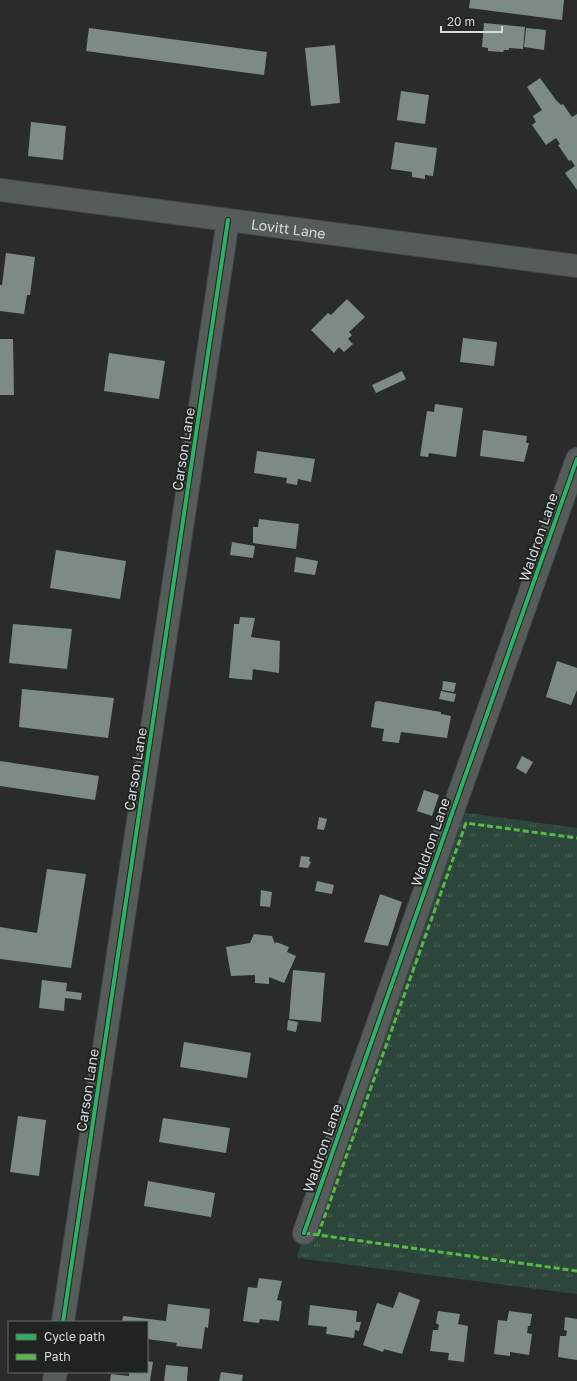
<svg xmlns="http://www.w3.org/2000/svg" width="577" height="1381" viewBox="0 0 577 1381" font-family="'Golos Text',sans-serif">
<style>
.grass{fill:url(#grass-tufts)}
.building{fill:#7e8a85}
.lines{fill:none;stroke-linecap:round;stroke-linejoin:round}
.minor-casing{stroke:#464847;stroke-width:24}
.minor{stroke:#555c59;stroke-width:22}
.quiet{stroke:#58b947;stroke-width:3;stroke-dasharray:6 3;stroke-linecap:butt}
.cycleway-casing{stroke:#1f2321;stroke-width:6}
.cycleway{stroke:#2db169;stroke-width:4}
.labels{text-anchor:middle;dominant-baseline:central;stroke-width:4;stroke-linejoin:round;paint-order:stroke}
.street-label{font-size:14px;fill:#d8dbda;stroke:#1f2321}
</style>
<defs>
<pattern id="grass-tufts" width="24" height="20" patternUnits="userSpaceOnUse"><rect width="24" height="20" fill="#2c463b"/><path d="M3 7l-1-3M5 7V3M7 7l1-3M15 17l-1-3M17 17v-4M19 17l1-3" fill="none" stroke="#4a6057"/></pattern>
</defs>
<rect width="100%" height="100%" fill="#2a2c2b"/>
<polygon class="grass" points="453,811 577,828 577,1294 297,1258 304,1233"/>
<g class="building">
<polygon points="470,0 564,0 562,20 469,8"/>
<polygon points="484,23 525,27 523,49 509,48 509,50 504,50 503,52 488,51 488,48 482,47"/>
<polygon points="89,28 267,52 264,75 86,51"/>
<polygon points="526,28 546,30 544,50 524,47"/>
<polygon points="335,45 340,103 311,106 305,48"/>
<polygon points="540,78 556,100 561,105 563,104 572,117 577,114 577,190 565,173 575,166 571,160 569,161 558,145 560,144 556,138 546,145 532,125 536,122 533,116 542,110 527,87"/>
<polygon points="401,91 429,95 425,124 397,120"/>
<polygon points="31,122 66,126 63,160 28,156"/>
<polygon points="395,142 437,148 433,176 425,175 425,179 412,177 412,172 391,169"/>
<polygon points="6,253 35,257 30,295 27,295 24,314 0,311 0,285 2,285"/>
<polygon points="347,299 365,317 349,332 352,335 348,339 353,344 344,352 339,347 334,353 311,330 328,313 331,315"/>
<polygon points="463,338 497,342 494,366 460,362"/>
<polygon points="0,339 13,339 14,395 0,395"/>
<polygon points="109,353 165,361 159,399 104,391"/>
<polygon points="402,371 406,379 376,393 372,385"/>
<polygon points="435,404 463,408 456,457 429,453 428,457 420,456 427,411 434,412"/>
<polygon points="483,430 527,436 526,443 529,443 524,462 480,456"/>
<polygon points="257,451 315,459 311,482 298,479 297,485 286,483 287,478 254,473"/>
<polygon points="259,519 299,524 296,549 253,543 253,527 258,527"/>
<polygon points="232,542 255,546 253,558 230,555"/>
<polygon points="56,550 126,561 120,599 50,588"/>
<polygon points="296,557 318,561 315,575 294,572"/>
<polygon points="240,617 255,618 251,637 280,641 279,673 253,669 252,680 229,678 234,624 239,624"/>
<polygon points="13,624 72,629 67,669 9,663"/>
<polygon points="557,661 577,668 577,690 571,705 546,697"/>
<polygon points="443,681 456,683 454,692 442,690"/>
<polygon points="22,689 114,698 108,738 19,727"/>
<polygon points="441,691 456,694 454,702 439,699"/>
<polygon points="378,701 441,712 441,714 451,716 447,738 401,732 399,743 382,741 384,729 371,727 375,702"/>
<polygon points="522,756 533,762 526,774 516,768"/>
<polygon points="0,761 99,776 95,800 0,786"/>
<polygon points="424,790 439,795 432,816 417,811"/>
<polygon points="319,817 327,819 324,830 317,829"/>
<polygon points="301,856 310,857 309,861 311,862 308,868 299,867"/>
<polygon points="47,869 86,874 71,968 0,959 0,927 37,933"/>
<polygon points="317,881 334,885 332,894 315,891"/>
<polygon points="261,890 272,892 270,907 260,906"/>
<polygon points="380,894 402,902 388,946 364,942"/>
<polygon points="254,934 272,936 275,944 276,942 289,947 287,952 296,956 284,983 269,977 269,984 255,983 255,975 231,976 226,947 250,943"/>
<polygon points="293,970 325,973 321,1022 289,1019"/>
<polygon points="42,980 67,983 66,991 82,993 81,1000 65,998 64,1011 39,1008"/>
<polygon points="288,1020 298,1022 296,1032 287,1030"/>
<polygon points="184,1042 251,1053 247,1078 180,1067"/>
<polygon points="18,1116 46,1120 39,1176 10,1172"/>
<polygon points="163,1118 230,1128 226,1153 159,1142"/>
<polygon points="148,1181 215,1193 211,1217 144,1206"/>
<polygon points="259,1278 282,1281 277,1300 282,1301 279,1321 260,1319 259,1323 243,1321 248,1287 257,1288"/>
<polygon points="399,1292 420,1300 402,1354 384,1349 383,1352 363,1345 377,1303 393,1308"/>
<polygon points="168,1304 210,1309 208,1328 205,1327 202,1349 176,1346 177,1343 147,1339 147,1322 122,1322 123,1316 166,1321"/>
<polygon points="310,1305 357,1311 356,1322 361,1322 359,1331 355,1330 354,1338 326,1334 327,1327 308,1325"/>
<polygon points="438,1311 460,1314 458,1324 468,1326 464,1362 448,1360 449,1353 430,1351 433,1330 438,1330 439,1325 436,1323"/>
<polygon points="509,1311 532,1314 530,1326 528,1326 527,1333 532,1334 529,1355 510,1352 510,1356 494,1354 498,1320 507,1321"/>
<polygon points="565,1317 577,1319 577,1360 558,1357 560,1336 566,1336 567,1331 564,1330"/>
<polygon points="147,1361 153,1362 150,1381 110,1381 111,1374 129,1376 129,1372 147,1372"/>
<polygon points="166,1365 188,1367 187,1381 164,1381"/>
<polygon points="221,1372 243,1375 242,1381 219,1381"/>
</g>
<g class="lines">
<g class="minor-casing">
<g id="minor">
<path id="s1" d="M 0,190 L 577,266"/>
<polyline points="304,1233 577,459"/>
<polyline points="63,1322 228,220"/>
<polyline points="54,1381 56,1372"/>
</g>
</g>
<use href="#minor" class="minor"/>
<g class="quiet">
<polyline points="304,1233 577,1271"/>
<polyline points="318,1235 466,823 577,838"/>
</g>
<g class="cycleway-casing">
<g id="cycleway">
<polyline points="304,1233 577,459"/>
<polyline points="63,1322 228,220"/>
</g>
</g>
<use href="#cycleway" class="cycleway"/>
</g>
<g class="labels">
<g class="street-label">
<text stroke="none"><textPath href="#s1" startOffset="291">Lovitt Lane</textPath></text>
<text transform="translate(183 449) rotate(-81)">Carson Lane</text>
<text transform="translate(538 537) rotate(-71)">Waldron Lane</text>
<text transform="translate(135 769) rotate(-81)">Carson Lane</text>
<text transform="translate(430 842) rotate(-71)">Waldron Lane</text>
<text transform="translate(87 1090) rotate(-81)">Carson Lane</text>
<text transform="translate(322 1148) rotate(-71)">Waldron Lane</text>
</g>
</g>
<rect x="8" y="1321" width="140" height="52" fill="#1f2321" stroke="#696d6b"/>
<rect x="16" y="1334" width="20" height="6" fill="#2db169" stroke="#696d6b"/>
<text x="44" y="1341" font-size="12" fill="#d8dbda">Cycle path</text>
<rect x="16" y="1354" width="20" height="6" fill="#58b947" stroke="#696d6b"/>
<text x="44" y="1361" font-size="12" fill="#d8dbda">Path</text>
<path d="M441 26v6h61v-6" fill="none" stroke="#d8dbda" stroke-width="2"/>
<text x="447" y="26" font-size="12" fill="#d8dbda" stroke="#1f2321" stroke-width="3" paint-order="stroke">20 m</text>
</svg>
